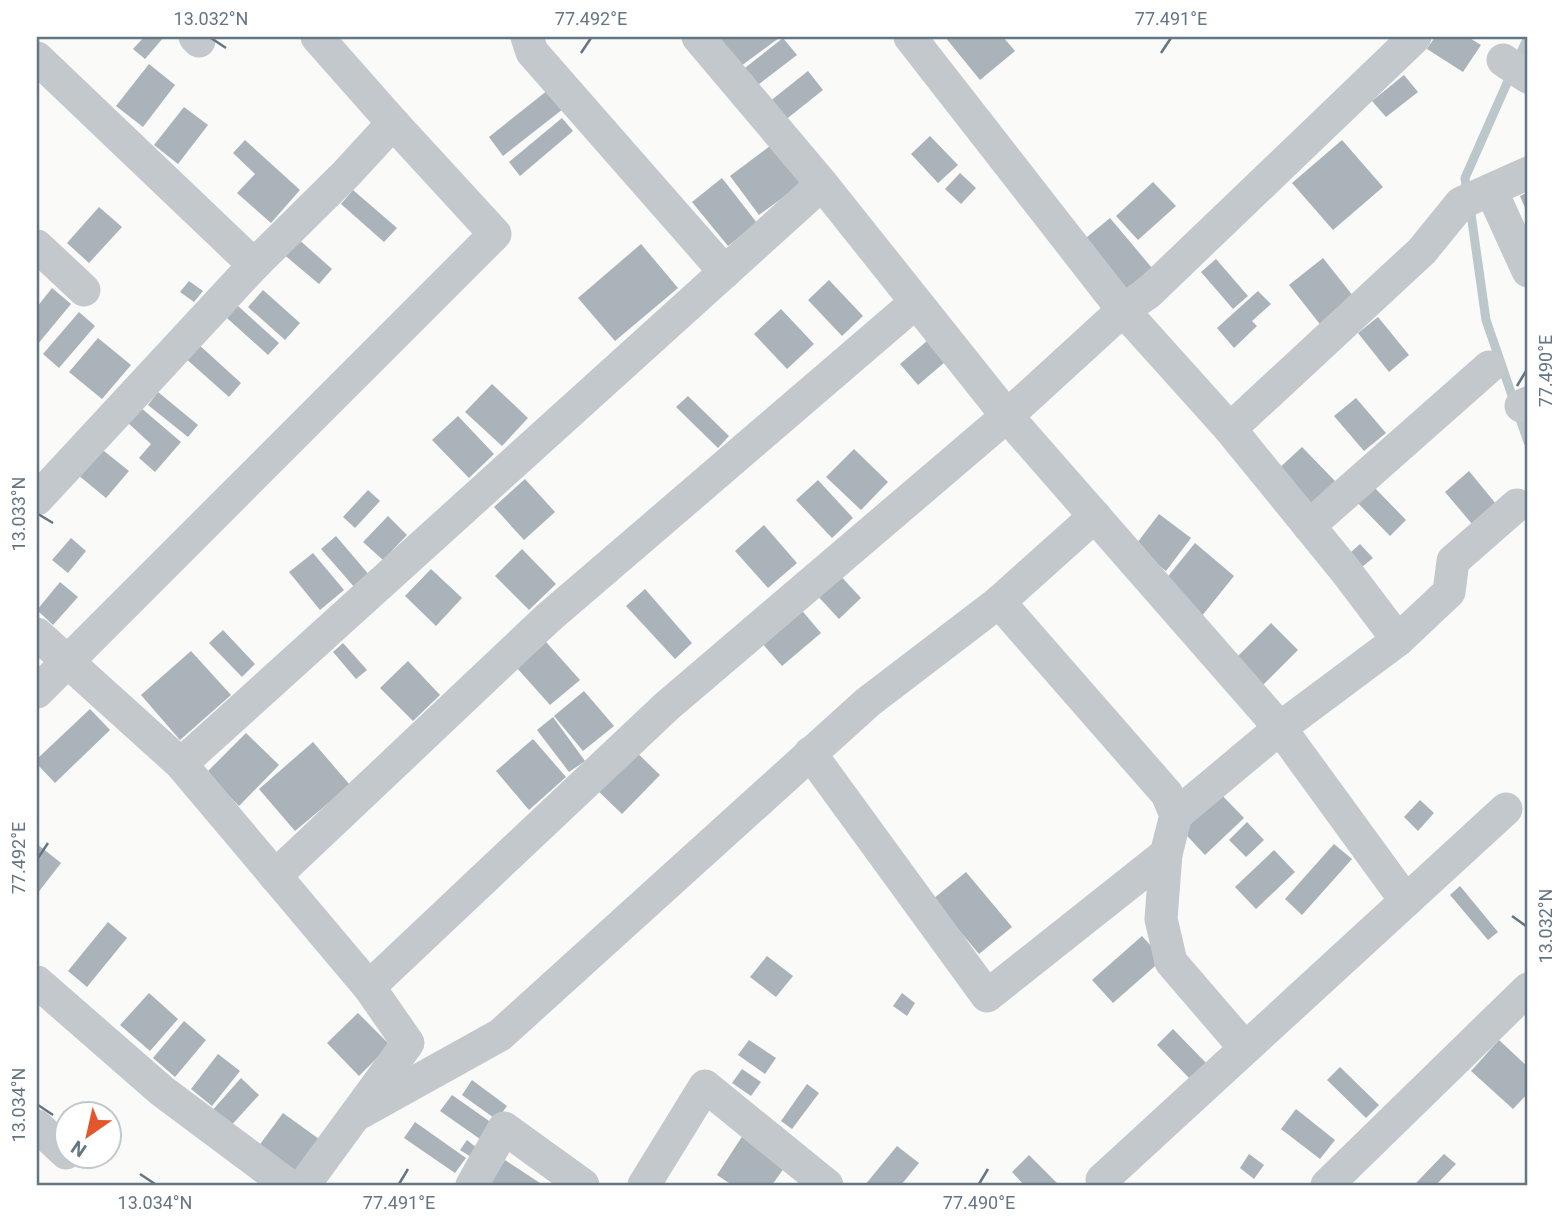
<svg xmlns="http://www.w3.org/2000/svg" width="1565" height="1222" viewBox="0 0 1565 1222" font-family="Roboto,sans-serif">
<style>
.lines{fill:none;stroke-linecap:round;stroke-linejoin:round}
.stream{stroke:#bbc7cb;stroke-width:9}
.building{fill:#aab3b9}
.minor{stroke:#c3c8cc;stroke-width:33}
.ticks{fill:none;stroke:#657683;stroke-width:2.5}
.neatline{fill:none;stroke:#657683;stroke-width:2.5}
.ticks-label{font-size:18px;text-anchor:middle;fill:#657683}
</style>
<rect width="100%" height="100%" fill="#fafaf8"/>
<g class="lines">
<g class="stream">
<polyline points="1517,61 1528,37"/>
<polyline points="1467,193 1465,178 1511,74"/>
<polyline points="1470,207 1486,320 1528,442"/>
</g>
</g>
<g class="building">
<polygon points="144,37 164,37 145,59 133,49"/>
<polygon points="718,37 778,37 779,38 733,72"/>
<polygon points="945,37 1003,37 1015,51 980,80"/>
<polygon points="1435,37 1468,37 1481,45 1463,72 1427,49"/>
<polygon points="783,38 797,55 754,88 741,71"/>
<polygon points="149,64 175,85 143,127 116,106"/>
<polygon points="808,71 823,90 779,125 764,106"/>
<polygon points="1404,75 1418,92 1386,117 1372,101"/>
<polygon points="548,90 563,109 503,156 489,137"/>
<polygon points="184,107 208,125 178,164 154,145"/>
<polygon points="562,118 573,131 520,176 509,162"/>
<polygon points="930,136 958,165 938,183 911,154"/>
<polygon points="245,140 300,190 271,223 237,193 255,174 233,153"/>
<polygon points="1342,140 1383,187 1333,230 1292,183"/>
<polygon points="774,143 803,183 759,215 730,176"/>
<polygon points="960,173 976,188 961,204 945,189"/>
<polygon points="722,178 757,223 728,246 692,202"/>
<polygon points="1153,182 1176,206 1138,240 1116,216"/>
<polygon points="353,190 397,228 384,242 341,204"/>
<polygon points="1528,192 1528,215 1520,196"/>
<polygon points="99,207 122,227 89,263 67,243"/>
<polygon points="1110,218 1152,268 1123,292 1081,242"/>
<polygon points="296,237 332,269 319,284 282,253"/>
<polygon points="641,244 678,288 615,341 578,298"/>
<polygon points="1323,258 1357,301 1323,328 1289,285"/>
<polygon points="1216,259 1248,296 1233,309 1201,272"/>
<polygon points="829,280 863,316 842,336 808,300"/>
<polygon points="189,281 203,291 194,302 180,292"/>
<polygon points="52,288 71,304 37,345 37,307"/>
<polygon points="263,290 300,323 285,340 248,307"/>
<polygon points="1258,291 1271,304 1252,321 1257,326 1234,348 1217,328"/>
<polygon points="238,306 279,343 268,355 227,318"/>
<polygon points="781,309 814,344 787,369 754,334"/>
<polygon points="79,312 95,326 59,368 43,354"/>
<polygon points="1378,317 1409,355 1389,372 1358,333"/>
<polygon points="98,338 131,365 102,399 69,372"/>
<polygon points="927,341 945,362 918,385 900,364"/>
<polygon points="197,343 241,383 229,397 184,357"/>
<polygon points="492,384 528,418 502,446 465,412"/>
<polygon points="158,392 198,425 188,437 148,405"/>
<polygon points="688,396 729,436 718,448 676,407"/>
<polygon points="1356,398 1386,433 1364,451 1334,416"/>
<polygon points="140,407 181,442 155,472 139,458 151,444 127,422"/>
<polygon points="458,416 494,454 469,478 432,440"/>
<polygon points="94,443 129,471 106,498 72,470"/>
<polygon points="1302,447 1335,481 1308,506 1275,472"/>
<polygon points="854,449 888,482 861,510 826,477"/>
<polygon points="1469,471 1496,504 1472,524 1445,492"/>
<polygon points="525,479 555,512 524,540 494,507"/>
<polygon points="818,480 853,518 832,538 796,500"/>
<polygon points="1370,483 1406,520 1390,536 1353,498"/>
<polygon points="368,490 380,501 355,528 343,517"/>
<polygon points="1159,514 1191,538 1166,571 1134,547"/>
<polygon points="388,516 407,535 383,560 363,542"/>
<polygon points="764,525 797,563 768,588 735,551"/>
<polygon points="336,536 370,576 356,589 321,549"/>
<polygon points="71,538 86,551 68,573 52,560"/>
<polygon points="1195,543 1234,576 1201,617 1161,585"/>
<polygon points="1360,544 1373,558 1362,567 1350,553"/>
<polygon points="522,549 556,584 529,610 495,576"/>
<polygon points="313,553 344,590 320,610 289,572"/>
<polygon points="431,569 462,598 436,626 405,596"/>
<polygon points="836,571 861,598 839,619 814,592"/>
<polygon points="60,582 78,597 53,625 37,610"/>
<polygon points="645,589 692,643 675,659 626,606"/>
<polygon points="793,600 821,633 782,666 754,634"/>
<polygon points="1271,623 1298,650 1262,686 1235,659"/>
<polygon points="223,630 255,664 242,677 209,643"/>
<polygon points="546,642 580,680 550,705 517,668"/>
<polygon points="343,643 367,670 356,679 333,652"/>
<polygon points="191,651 231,695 180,740 141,695"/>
<polygon points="408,661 440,695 413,721 380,688"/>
<polygon points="584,691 614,726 583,751 554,716"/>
<polygon points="90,709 110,730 55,783 37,764 37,759"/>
<polygon points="553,717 585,761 569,772 537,730"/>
<polygon points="246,733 279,765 239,806 206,773"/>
<polygon points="533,739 566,777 529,810 496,771"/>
<polygon points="313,742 350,785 295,831 259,789"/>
<polygon points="631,747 660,775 622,814 593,786"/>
<polygon points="1216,789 1244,818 1205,855 1177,825"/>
<polygon points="1420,800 1434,813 1418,831 1404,817"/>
<polygon points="1247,822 1264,840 1246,857 1229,840"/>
<polygon points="37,844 61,863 37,894"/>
<polygon points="1334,844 1352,859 1302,915 1285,899"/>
<polygon points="1274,850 1295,872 1256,909 1235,887"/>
<polygon points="966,872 1012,927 979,954 933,899"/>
<polygon points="1460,886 1498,932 1488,940 1450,895"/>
<polygon points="108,922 127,938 87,987 68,971"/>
<polygon points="1142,936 1163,959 1113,1003 1092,980"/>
<polygon points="767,956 793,976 776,997 750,977"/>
<polygon points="149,993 178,1019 150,1051 120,1025"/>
<polygon points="902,993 915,1003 907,1016 893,1006"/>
<polygon points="358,1013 390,1045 359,1076 327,1043"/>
<polygon points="184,1021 206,1040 175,1077 153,1058"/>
<polygon points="1173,1029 1208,1065 1192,1081 1157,1045"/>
<polygon points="749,1040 776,1058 765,1074 738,1055"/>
<polygon points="1499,1040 1528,1067 1528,1093 1513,1109 1471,1071"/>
<polygon points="218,1054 240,1071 212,1106 191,1089"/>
<polygon points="1340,1067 1379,1105 1366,1118 1327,1080"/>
<polygon points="742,1069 761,1082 751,1096 732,1083"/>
<polygon points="241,1078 259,1095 228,1129 210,1113"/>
<polygon points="472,1080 507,1106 497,1120 462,1095"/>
<polygon points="807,1084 819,1093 792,1129 781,1121"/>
<polygon points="452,1095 492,1123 480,1139 440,1111"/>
<polygon points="1296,1109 1335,1140 1320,1159 1281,1129"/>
<polygon points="283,1113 319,1139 294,1173 258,1147"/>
<polygon points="415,1122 466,1158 455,1173 404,1138"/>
<polygon points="745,1132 789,1161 772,1185 732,1185 717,1175"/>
<polygon points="467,1140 478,1149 471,1157 460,1150"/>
<polygon points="897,1146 919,1163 901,1185 865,1185"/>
<polygon points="1249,1154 1264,1165 1254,1179 1240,1168"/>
<polygon points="1444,1154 1456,1164 1436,1185 1419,1185 1416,1183"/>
<polygon points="1029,1155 1059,1185 1024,1185 1012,1172"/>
<polygon points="505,1160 543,1185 488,1185"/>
</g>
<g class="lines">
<g class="minor">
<polyline points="195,37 199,41"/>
<polyline points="317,37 393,123"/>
<polyline points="527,37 532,52 725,272"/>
<polyline points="698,37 822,184 1007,416 1280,728 1406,901"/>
<polyline points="910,37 1123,310 1230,429 1422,251 1461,203 1528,173"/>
<polyline points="37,58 254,265"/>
<polyline points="1503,60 1528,77"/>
<polyline points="1491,190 1528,271"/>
<polyline points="37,246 84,290"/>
<polyline points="1521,406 1528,403"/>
<polyline points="37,499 254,265 346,174 393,123 495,234 37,692"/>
<polyline points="1309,526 1489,367"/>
<polyline points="37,634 181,764 369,987 408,1043 304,1185"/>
<polyline points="1398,640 1449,592 1453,561 1517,505"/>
<polyline points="810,753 987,996 1166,854 1176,815 1167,794 999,602"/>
<polyline points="181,764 822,184"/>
<polyline points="1176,815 1280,728 1398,640 1345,570 1230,429"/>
<polyline points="1166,854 1161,919 1171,962 1245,1048"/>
<polyline points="275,876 548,618 915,303"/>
<polyline points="37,982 162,1091 288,1185"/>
<polyline points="369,987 667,706 1007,416 1123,310 1148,293 1415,37"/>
<polyline points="356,1115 500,1035 868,702 999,602 1095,516"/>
<polyline points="37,1126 66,1153"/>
<polyline points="1102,1180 1506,809"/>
<polyline points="472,1185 504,1128 583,1185"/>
<polyline points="644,1185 705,1086 827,1185"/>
<polyline points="1327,1185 1528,989"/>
</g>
</g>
<path class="ticks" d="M 211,38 L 226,48M 581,53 L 591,38M 1161,53 L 1171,38M 1517,386 L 1526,371M 38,514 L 53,523M 38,858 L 48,843M 1512,916 L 1526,926M 38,1105 L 53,1115M 140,1174 L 155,1184M 399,1184 L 408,1169M 979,1184 L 988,1169"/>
<rect width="1565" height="1222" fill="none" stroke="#ffffff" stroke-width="77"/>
<g transform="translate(88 1135) rotate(214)"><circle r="33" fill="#ffffff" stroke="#c1c8cd" stroke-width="2"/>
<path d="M0-5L12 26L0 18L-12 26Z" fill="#e4572e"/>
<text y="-10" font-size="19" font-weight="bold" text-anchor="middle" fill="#657683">N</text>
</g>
<rect x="38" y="38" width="1488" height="1146" class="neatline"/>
<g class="ticks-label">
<text x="211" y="25">13.032°N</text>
<text x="591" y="25">77.492°E</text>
<text x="1171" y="25">77.491°E</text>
<text transform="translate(1546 371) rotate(-90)" y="6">77.490°E</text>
<text transform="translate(19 514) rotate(-90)" y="6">13.033°N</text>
<text transform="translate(19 858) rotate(-90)" y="6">77.492°E</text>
<text transform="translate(1546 926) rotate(-90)" y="6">13.032°N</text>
<text transform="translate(19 1105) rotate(-90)" y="6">13.034°N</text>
<text x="155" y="1209">13.034°N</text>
<text x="399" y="1209">77.491°E</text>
<text x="979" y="1209">77.490°E</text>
</g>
</svg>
